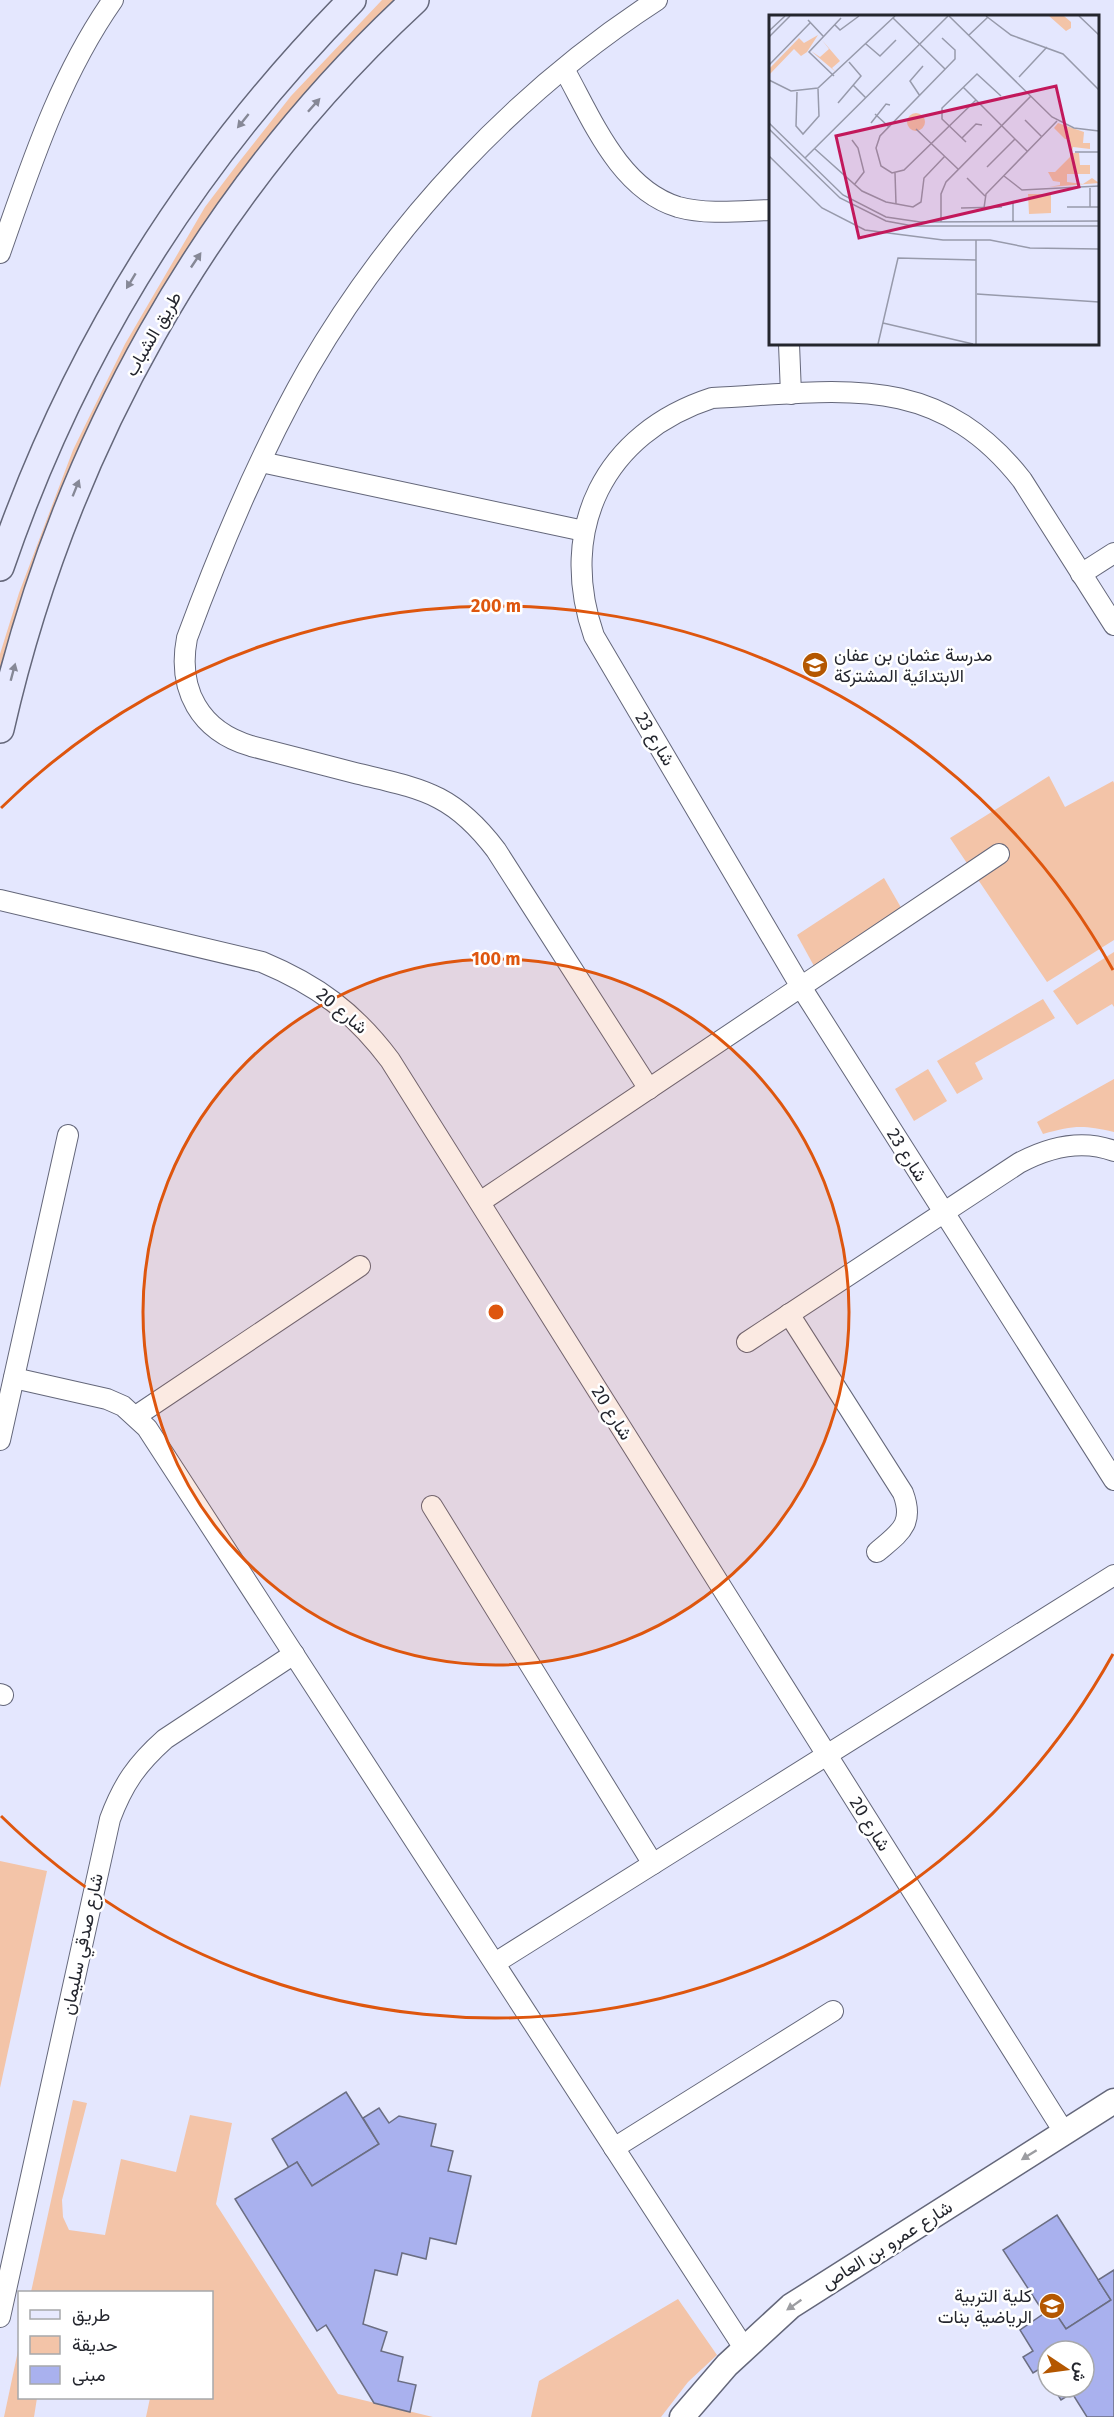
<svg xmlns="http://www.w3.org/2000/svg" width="1114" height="2417" viewBox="0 0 1114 2417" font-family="'Fira Sans',Vazirmatn,sans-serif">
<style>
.green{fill:#f3c4a8}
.building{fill:#a9b1ee;stroke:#6b6e82;stroke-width:1.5}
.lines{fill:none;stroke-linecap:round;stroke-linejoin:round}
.minor-casing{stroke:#64677a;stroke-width:22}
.tertiary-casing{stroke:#64677a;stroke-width:27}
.secondary-casing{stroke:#64677a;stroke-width:30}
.minor{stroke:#fff;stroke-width:20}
.tertiary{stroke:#fff;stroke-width:24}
.secondary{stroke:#e7e9fe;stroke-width:27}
.oneway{fill:#868896}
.oneway2{fill:#9c9da1}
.ring{fill:none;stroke:#de560e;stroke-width:3}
.labels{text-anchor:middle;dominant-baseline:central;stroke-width:5;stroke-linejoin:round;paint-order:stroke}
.street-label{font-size:18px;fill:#24262e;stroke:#fff}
.poi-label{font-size:18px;fill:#24262e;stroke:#fff;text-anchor:start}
.inset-road{fill:none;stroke:#979aab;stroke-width:1.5}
.view{fill:#c2185b;fill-opacity:0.15;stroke:#c2185b;stroke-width:3}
.inset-edge{fill:none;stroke:#24262e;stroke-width:3}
.centre{fill:#de560e;stroke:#fff;stroke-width:3}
.ring-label{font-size:18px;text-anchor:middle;font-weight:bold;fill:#de560e;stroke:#fff;stroke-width:5;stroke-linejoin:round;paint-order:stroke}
</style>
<rect width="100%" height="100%" fill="#e4e7fe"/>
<g class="green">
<polygon points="382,0 408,0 154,322 0,712 0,654 19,593 73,450 125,344 205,207 239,162 291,96"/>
<polygon points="1049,776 1065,807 1113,781 1114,783 1114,940 1047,982 950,838"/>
<polygon points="884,878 903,911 823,966 814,966 797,935"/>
<polygon points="1114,952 1114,1007 1112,1004 1077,1025 1053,991"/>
<polygon points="1043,999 1055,1018 975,1063 983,1079 957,1094 937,1061"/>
<polygon points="928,1069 947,1101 914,1121 895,1089"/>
<path d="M 1114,1079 L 1114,1132 C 1083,1125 1074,1125 1043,1134 L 1037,1122 Z"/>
<polygon points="0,1861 47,1871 0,2088"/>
<polygon points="73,2100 87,2103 62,2200 63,2217 69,2230 105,2235 121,2159 176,2172 190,2115 232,2123 216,2204 338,2394 433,2417 146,2417 150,2398 212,2398 212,2292 31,2292"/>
<polygon points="678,2299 717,2355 688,2382 661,2417 531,2417 539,2381"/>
<polygon points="19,2346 20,2398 37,2398 34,2417 4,2417"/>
</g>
<g class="building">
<polygon points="346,2092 379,2144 312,2186 297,2162 289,2168 272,2139"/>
<polygon points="379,2108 389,2123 399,2116 436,2124 431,2146 453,2151 448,2171 471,2176 456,2244 430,2238 426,2259 402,2253 397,2275 375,2270 363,2324 387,2332 381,2351 403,2357 398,2381 416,2385 410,2412 374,2403 326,2325 317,2331 235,2199 297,2162 312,2186 379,2144 363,2118"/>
<polygon points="1057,2215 1111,2300 1066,2329 1052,2308 1044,2313 1003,2250"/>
<polygon points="1114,2270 1114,2417 1087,2417 1072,2393 1061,2400 1053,2387 1084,2387 1084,2351 1048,2351 1048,2379 1041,2368 1033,2373 1023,2357 1033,2351 1020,2330 1052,2308 1066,2329 1111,2300 1098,2280"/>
</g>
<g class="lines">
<g class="minor-casing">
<g id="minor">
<path d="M 564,69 C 592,119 619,189 678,207 C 707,215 741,211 770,210"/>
<path d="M 0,253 C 31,165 59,77 113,0"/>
<polyline points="789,344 791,394"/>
<polyline points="261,462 584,531"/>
<polyline points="1081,574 1114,553"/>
<path d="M 1114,625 L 1022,480 C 935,369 837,392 712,398 C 604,433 557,529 594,636 L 801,987 L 1114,1480"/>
<path d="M 0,900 L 262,962 C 317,985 354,1012 390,1060 L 1064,2132"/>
<path d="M 649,1089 L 496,850 C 452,792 421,789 355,773 C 320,764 286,755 251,746 C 200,731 177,690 187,638 C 221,546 259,455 308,369 C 393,223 515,92 657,0"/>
<polyline points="480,1202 999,854"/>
<path d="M 789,1314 L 903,1493 C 915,1525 899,1533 877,1552"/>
<path d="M 747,1342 L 1019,1163 C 1049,1147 1082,1139 1114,1151"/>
<polyline points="14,1378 107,1399 123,1406 147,1428 744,2348"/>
<polyline points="136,1416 360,1266"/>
<polyline points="0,1440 68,1135"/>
<polyline points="432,1506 653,1864"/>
<polyline points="0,1694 3,1695"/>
<polyline points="495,1963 1114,1575"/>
<polyline points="614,2148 833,2011"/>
<path d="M 0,2317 L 110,1819 C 123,1784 137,1764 165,1739 L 294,1654"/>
</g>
</g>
<g class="tertiary-casing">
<polyline id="tertiary" points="682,2417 727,2365 791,2306 1114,2101"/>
</g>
<g class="secondary-casing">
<g id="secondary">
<path d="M 0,567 C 74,350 191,163 352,0"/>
<path d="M 0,729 C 63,451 205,194 415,0"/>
</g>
</g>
<use href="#minor" class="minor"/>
<use href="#tertiary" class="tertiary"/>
<use href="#secondary" class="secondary"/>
</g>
<defs><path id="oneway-solid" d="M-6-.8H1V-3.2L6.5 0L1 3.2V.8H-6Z" transform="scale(1.5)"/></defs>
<g class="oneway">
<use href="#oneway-solid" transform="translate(314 105) rotate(-48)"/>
<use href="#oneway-solid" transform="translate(243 121) rotate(129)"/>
<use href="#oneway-solid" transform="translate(196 260) rotate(-56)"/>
<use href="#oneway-solid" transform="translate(131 281) rotate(121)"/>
<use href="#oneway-solid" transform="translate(76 488) rotate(-68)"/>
<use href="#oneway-solid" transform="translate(13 672) rotate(-75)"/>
</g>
<g class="oneway2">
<use href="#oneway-solid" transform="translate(1029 2155) rotate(148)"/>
<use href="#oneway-solid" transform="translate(794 2305) rotate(145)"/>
</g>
<circle cx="496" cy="1312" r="353" fill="#de560e" fill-opacity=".12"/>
<g class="ring">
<circle cx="496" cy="1312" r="353"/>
<path d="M1113 1654A706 706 0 0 1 1 1816M1 808A706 706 0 0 1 1113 970"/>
</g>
<defs>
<g id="school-disc" transform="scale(1.35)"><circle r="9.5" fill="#b45700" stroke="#fff"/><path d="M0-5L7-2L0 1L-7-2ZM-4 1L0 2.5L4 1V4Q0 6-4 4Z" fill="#fff"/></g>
<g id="university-disc" transform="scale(1.35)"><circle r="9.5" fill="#b45700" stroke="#fff"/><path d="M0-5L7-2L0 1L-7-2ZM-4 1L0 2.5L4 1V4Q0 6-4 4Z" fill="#fff"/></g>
</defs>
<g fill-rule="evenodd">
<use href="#school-disc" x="815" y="665"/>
<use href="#university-disc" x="1052" y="2306"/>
</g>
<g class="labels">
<g class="street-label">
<text transform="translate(153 334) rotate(-60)">طريق الشباب</text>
<text transform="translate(655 739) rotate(59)">شارع 23</text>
<text transform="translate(342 1011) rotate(40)">شارع 20</text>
<text transform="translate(907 1155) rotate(58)">شارع 23</text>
<text transform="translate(612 1413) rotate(58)">شارع 20</text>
<text transform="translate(870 1824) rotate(58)">شارع 20</text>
<text transform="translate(82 1944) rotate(-78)">شارع صدقي سليمان</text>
<text transform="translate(887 2245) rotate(-32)">شارع عمرو بن العاص</text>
</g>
<g class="poi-label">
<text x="834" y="655">مدرسة عثمان بن عفان<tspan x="834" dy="21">الابتدائية المشتركة</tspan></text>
<text x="1032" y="2296" text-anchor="end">كلية التربية<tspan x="1032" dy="21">الرياضية بنات</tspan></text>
</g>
</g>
<g transform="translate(769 15)">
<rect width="330" height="330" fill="#e4e7fe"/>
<path d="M 280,1 L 295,1 L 302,7 L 302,13 L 297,16 ZM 49,20 L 38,37 L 32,41 L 25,34 L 0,60 L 0,54 L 30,23 L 35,28 ZM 53,25 L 71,46 L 63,53 L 68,58 L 42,36 L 51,42 L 60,34 ZM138 107a9 9 0 1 1 18 0a9 9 0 1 1-18 0ZM 289,108 L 315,117 L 314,128 L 321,128 L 321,134 L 304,132 L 303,138 L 310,138 L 311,150 L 321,150 L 321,159 L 298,159 L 298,167 L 314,169 L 323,163 L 330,168 L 280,172 L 291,170 L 291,167 L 284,166 L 279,157 L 286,157 L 301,142 L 301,124 L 296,124 L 285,113 ZM 259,179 L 282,179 L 282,198 L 260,199 Z" fill="#f3c4a8"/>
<path class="inset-road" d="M 180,1 L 283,102 L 305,113 L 330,116M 217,1 L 242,20 L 294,39 L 330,75M 310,1 L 330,20M 124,3 L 176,54M 39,5 L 54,21M 66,10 L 71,15 L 90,1M 0,16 L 16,1M 200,20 L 219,2M 0,22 L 21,1M 173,23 L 186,35 L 186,44 L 111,121 L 107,133 L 112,151 L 123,158 L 135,155 L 207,85M 97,29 L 111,41 L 127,25M 0,50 L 41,8M 65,61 L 40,37 L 72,3M 250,62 L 278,32M 0,65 L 22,76 L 49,73 L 126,1M 84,70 L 97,83M 194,72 L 258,136M 28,77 L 27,111 L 34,119 L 50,101 L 49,74M 151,81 L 141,66 L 154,51M 69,88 L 92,61 L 80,47M 106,99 L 120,112M 256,105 L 273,122M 0,108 L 74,180 L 117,202 L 151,207 L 330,206M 102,108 L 117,89 L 121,90M 0,114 L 71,183 L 117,206 L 144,211 L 330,211M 147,114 L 189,154M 193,123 L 207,109 L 213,110M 83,125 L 89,133 L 95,157 L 85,170M 197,127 L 173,104 L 173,93 L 208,59 L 232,81M 46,134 L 93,176 L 117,187 L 144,192 L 152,187 L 155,163 L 176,141M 306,137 L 330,137M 0,141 L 53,193 L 96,215 L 174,225 L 221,225 L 261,233 L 330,234M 36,143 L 179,1M 218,152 L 246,124M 126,158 L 127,189M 235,161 L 253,175 L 330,171M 198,163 L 216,181M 321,173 L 321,192M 244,187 L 244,207M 298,192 L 330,192M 192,193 L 233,192M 215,193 L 217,179 L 288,106M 172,207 L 172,179 L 177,167 L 262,81M 208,279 L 330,287M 114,308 L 204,329M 109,329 L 129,243 L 207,245M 207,329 L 207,225"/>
<path class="view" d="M 287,71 L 310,172 L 90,223 L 67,121 Z"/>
<rect width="330" height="330" class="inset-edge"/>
</g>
<circle cx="496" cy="1312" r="9" class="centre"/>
<g class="ring-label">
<text x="496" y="612">200 m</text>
<text x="496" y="965">100 m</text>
</g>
<rect x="18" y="2291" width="195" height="108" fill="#ffffff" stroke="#a7a8ab" stroke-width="1.5"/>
<rect x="30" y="2310" width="30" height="9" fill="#e7e9fe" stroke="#a7a8ab" stroke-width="1.5"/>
<text x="72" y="2321" font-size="18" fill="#24262e">طريق</text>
<rect x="30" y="2336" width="30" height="18" fill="#f3c4a8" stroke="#a7a8ab" stroke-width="1.5"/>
<text x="72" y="2351" font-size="18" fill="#24262e">حديقة</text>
<rect x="30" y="2366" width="30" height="18" fill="#a9b1ee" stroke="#a7a8ab" stroke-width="1.5"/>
<text x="72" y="2381" font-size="18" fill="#24262e">مبنى</text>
<g transform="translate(1066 2369) rotate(103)"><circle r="28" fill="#ffffff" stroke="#a7a8ab" stroke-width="1.5"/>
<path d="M0-4.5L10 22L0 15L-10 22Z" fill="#b45700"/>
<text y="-9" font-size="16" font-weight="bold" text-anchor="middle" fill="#24262e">ش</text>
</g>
</svg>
